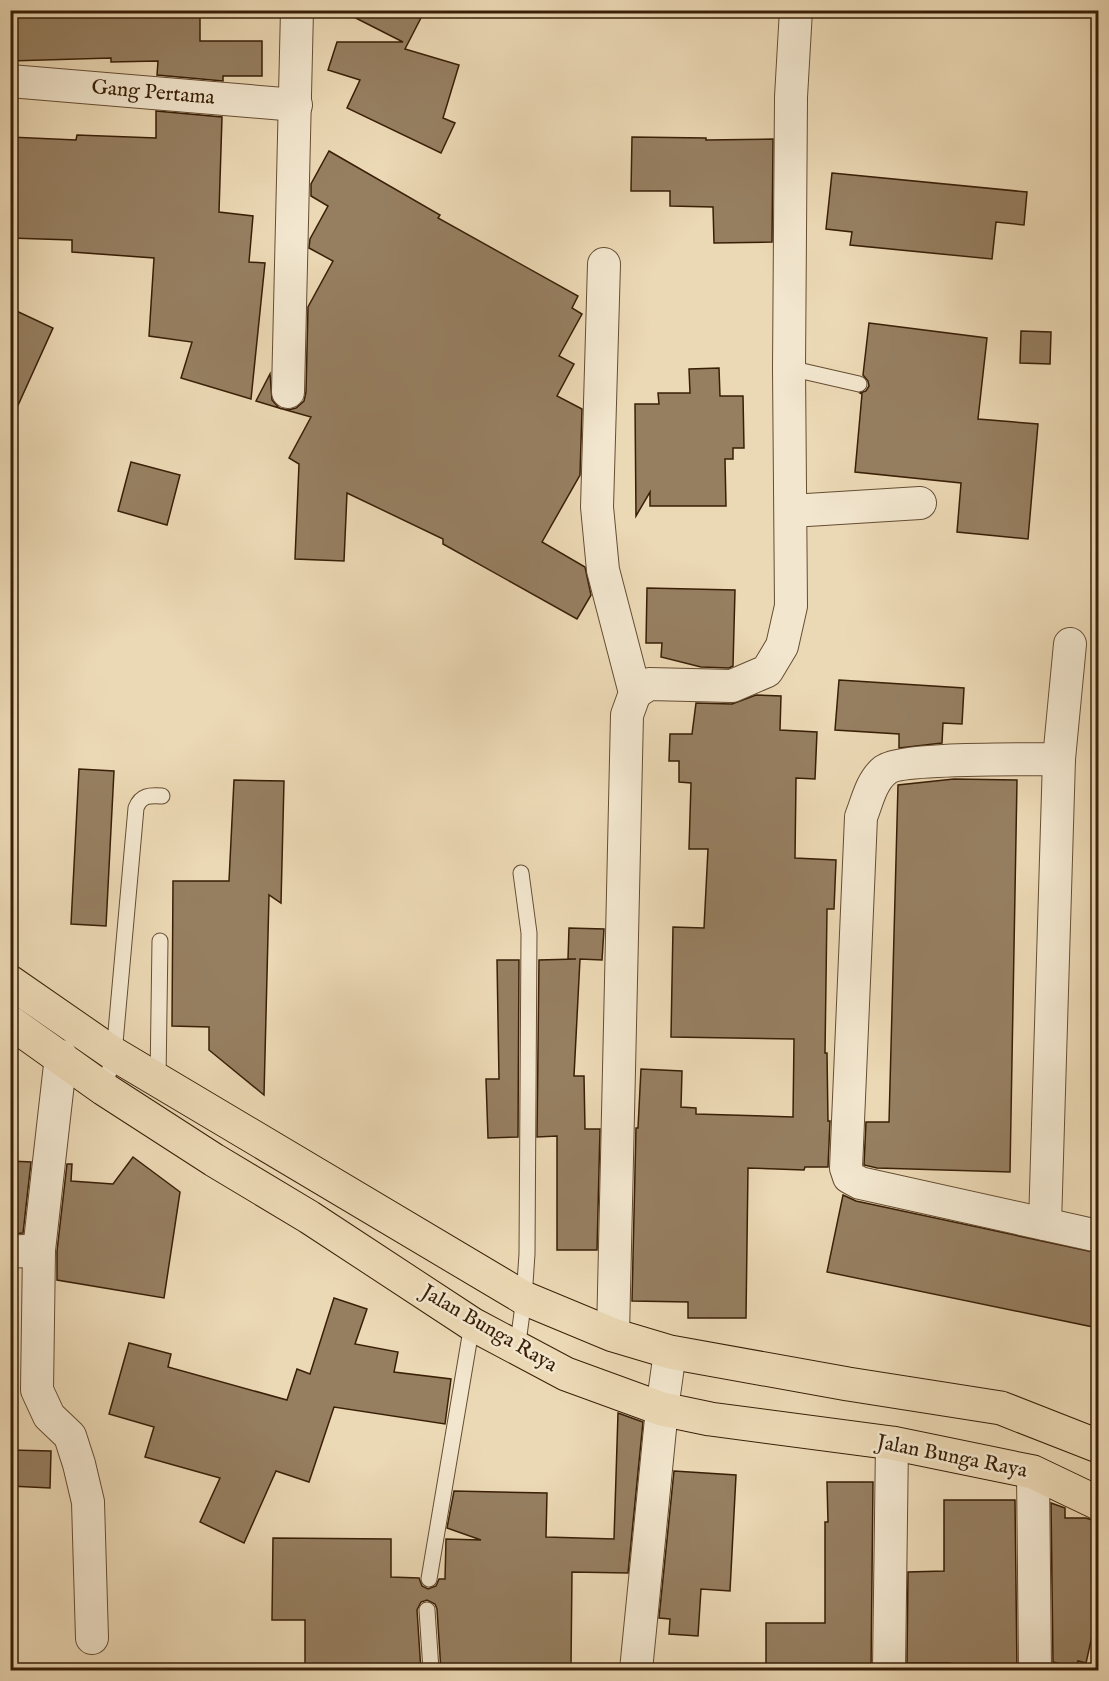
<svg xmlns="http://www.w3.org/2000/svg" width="1109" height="1681" viewBox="0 0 1109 1681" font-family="'IM FELL English',serif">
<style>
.building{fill:#967f61;stroke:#391f07;stroke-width:1.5}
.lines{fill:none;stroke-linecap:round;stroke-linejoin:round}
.service-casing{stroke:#664d32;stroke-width:17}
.minor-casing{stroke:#664d32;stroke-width:34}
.primary-casing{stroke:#391f07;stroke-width:35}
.service{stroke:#f2e6ce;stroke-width:15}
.minor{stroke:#f2e6ce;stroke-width:32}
.primary{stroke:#ebd8b4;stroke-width:33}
.labels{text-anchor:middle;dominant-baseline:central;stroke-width:5;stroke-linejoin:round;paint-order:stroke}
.street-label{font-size:21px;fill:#391f07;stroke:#f2e6ce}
</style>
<rect width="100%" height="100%" fill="#ebd8b4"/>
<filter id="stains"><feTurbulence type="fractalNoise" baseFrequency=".00333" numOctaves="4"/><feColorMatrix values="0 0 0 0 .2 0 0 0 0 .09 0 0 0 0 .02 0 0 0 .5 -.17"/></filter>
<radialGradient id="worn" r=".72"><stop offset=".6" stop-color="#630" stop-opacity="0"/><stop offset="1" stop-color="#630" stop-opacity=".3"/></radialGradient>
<g class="building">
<polygon points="10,10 200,10 200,41 262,41 262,76 223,76 223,81 157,75 158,61 111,62 111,58 10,61"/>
<polygon points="340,10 425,10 405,49 459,65 443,118 455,123 441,153 347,108 360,80 328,70 337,42 403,42"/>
<polygon points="156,111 222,117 219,212 253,216 249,262 265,263 251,399 181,378 192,342 149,336 154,258 72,252 72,240 10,238 10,137 76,140 77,135 156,138"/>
<polygon points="632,137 706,138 706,140 773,139 772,242 714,243 713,207 670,206 670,191 631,191"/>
<polygon points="329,151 440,215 438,218 578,296 572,308 582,314 559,356 574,364 557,396 582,409 580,475 542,542 585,567 591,595 577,619 443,544 443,539 347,493 344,561 295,559 299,464 289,458 311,417 279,408 288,410 296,408 304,401 306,392 308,307 333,261 309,248 310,239 328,206 311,196 311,184"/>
<polygon points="832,173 1027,192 1024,225 996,222 992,259 850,245 852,232 826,229"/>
<polygon points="10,308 53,328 10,423"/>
<polygon points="869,323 987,338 978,419 1038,424 1028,539 957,532 961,483 855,472 862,394 860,393 866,391 869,386 868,381 863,375"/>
<polygon points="1021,331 1051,332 1050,364 1020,363"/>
<polygon points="719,368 720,396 743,396 744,448 733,448 733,459 725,459 726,506 650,506 650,492 636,516 635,404 659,404 658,393 690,393 689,369"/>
<polygon points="270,374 272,400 279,408 256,401"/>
<polygon points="131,462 180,475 167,525 118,511"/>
<polygon points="647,588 735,590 733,666 729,668 701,667 661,657 662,643 646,643"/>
<polygon points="839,680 964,688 962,724 943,723 942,743 899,748 899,734 835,730"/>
<polygon points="756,695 781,696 780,730 817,732 815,779 796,778 795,858 836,860 834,909 827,909 825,1053 827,1053 828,1121 830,1121 828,1167 805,1167 804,1170 748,1168 746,1318 688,1318 688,1302 632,1301 636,1128 638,1128 641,1069 682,1071 681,1107 696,1108 696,1114 793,1117 794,1039 671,1037 673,927 704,928 708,849 689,849 691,783 679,782 679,761 669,761 670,734 692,734 696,703 732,704"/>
<polygon points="79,769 114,771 106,926 71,924"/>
<polygon points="954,779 1017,780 1010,1172 877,1168 864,1165 866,1122 889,1122 898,785"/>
<polygon points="234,780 284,781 281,903 269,895 264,1095 209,1050 209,1027 172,1026 173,881 229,881"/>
<polygon points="569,928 604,929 602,960 580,959 574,1076 584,1076 585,1129 600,1129 597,1250 557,1250 557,1136 537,1137 539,960 576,959 568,959"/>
<polygon points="497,960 519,960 518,1137 488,1138 486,1079 499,1079"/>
<polygon points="133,1157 180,1192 164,1298 57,1280 57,1251 67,1164 72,1164 71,1181 113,1184"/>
<polygon points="10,1161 31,1162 23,1233 10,1234"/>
<polygon points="843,1195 856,1201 1098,1253 1098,1328 827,1272"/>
<polygon points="334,1298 367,1309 355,1344 398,1352 394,1372 451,1379 445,1424 334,1407 309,1482 276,1471 244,1543 200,1522 220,1478 145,1457 154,1427 109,1414 129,1343 171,1354 168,1367 287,1400 297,1369 310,1374"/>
<polygon points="618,1413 643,1422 628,1573 572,1572 571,1665 544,1665 544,1671 441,1671 437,1609 435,1604 427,1600 421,1602 417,1610 421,1671 305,1671 305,1620 272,1620 273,1538 391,1539 391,1577 419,1578 422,1586 428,1589 436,1586 439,1579 445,1579 446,1539 481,1540 447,1528 454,1491 547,1493 546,1537 614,1539"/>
<polygon points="10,1450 51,1451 50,1488 10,1486"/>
<polygon points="674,1471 736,1475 730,1591 701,1589 698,1636 669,1634 670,1619 659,1618"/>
<polygon points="827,1482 873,1482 871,1671 766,1671 766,1623 825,1623 825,1522 828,1522"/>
<polygon points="944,1500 1015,1500 1017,1671 951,1671 950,1663 907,1663 908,1572 944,1571"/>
<polygon points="1051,1503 1065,1508 1065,1518 1086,1518 1098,1522 1098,1609 1086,1663 1078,1661 1076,1668 1053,1662"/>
</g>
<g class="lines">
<g class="service-casing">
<g id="service">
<polyline points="789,368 859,384"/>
<polyline points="158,1079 160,941"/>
<path d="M 104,1089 L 114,1054 L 136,808 C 141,795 150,795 162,796"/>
<polyline points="517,1350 524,1298 527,1254 529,933 521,873"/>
<polyline points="429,1579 472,1324"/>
<polyline points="427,1610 431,1670"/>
</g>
</g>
<g class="minor-casing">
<g id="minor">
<polyline points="10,81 296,105"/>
<polyline points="604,264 597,507 603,570 635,693 627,715 613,1335"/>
<polyline points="288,392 297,10"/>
<polyline points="791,511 920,503"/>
<polyline points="635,693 649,684 732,686 767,671 782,646 791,606 789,368 791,97 796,10"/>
<path d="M 1059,759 C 1031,760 899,757 884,771 C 871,782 867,802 861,817 L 846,1168 L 849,1177 L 860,1183 L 1098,1236"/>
<polyline points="61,1056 39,1250 37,1390 49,1416 70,1436 79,1464 88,1502 92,1638"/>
<polyline points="1045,1224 1059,759 1070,644"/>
<polyline points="10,1252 39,1250"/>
<polyline points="1033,1472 1035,1670"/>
<polyline points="636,1670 662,1409 670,1352"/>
<polyline points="889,1670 892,1443"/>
</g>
</g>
<g class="primary-casing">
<g id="primary">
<polyline points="10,982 114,1054 524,1298 613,1335 670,1352 848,1384 1001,1408 1098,1446"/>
<polyline points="10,1022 104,1089 214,1160 309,1217 472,1324 566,1374 662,1409 710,1419 892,1443 1033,1472 1098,1503"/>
</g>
</g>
<use href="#service" class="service"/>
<use href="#minor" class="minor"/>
<use href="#primary" class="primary"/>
</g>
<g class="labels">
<g class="street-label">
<text transform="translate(153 93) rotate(5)">Gang Pertama</text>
<text transform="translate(489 1329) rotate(30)">Jalan Bunga Raya</text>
<text transform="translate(952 1457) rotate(11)">Jalan Bunga Raya</text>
</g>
</g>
<rect width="1109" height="1681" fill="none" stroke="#ebd8b4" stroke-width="36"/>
<rect x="12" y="12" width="1085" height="1657" fill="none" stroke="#391f07" stroke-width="3"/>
<rect x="18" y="18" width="1073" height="1645" fill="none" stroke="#391f07" stroke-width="1.5"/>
<rect width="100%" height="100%" filter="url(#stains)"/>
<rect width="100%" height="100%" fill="url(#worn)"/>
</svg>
